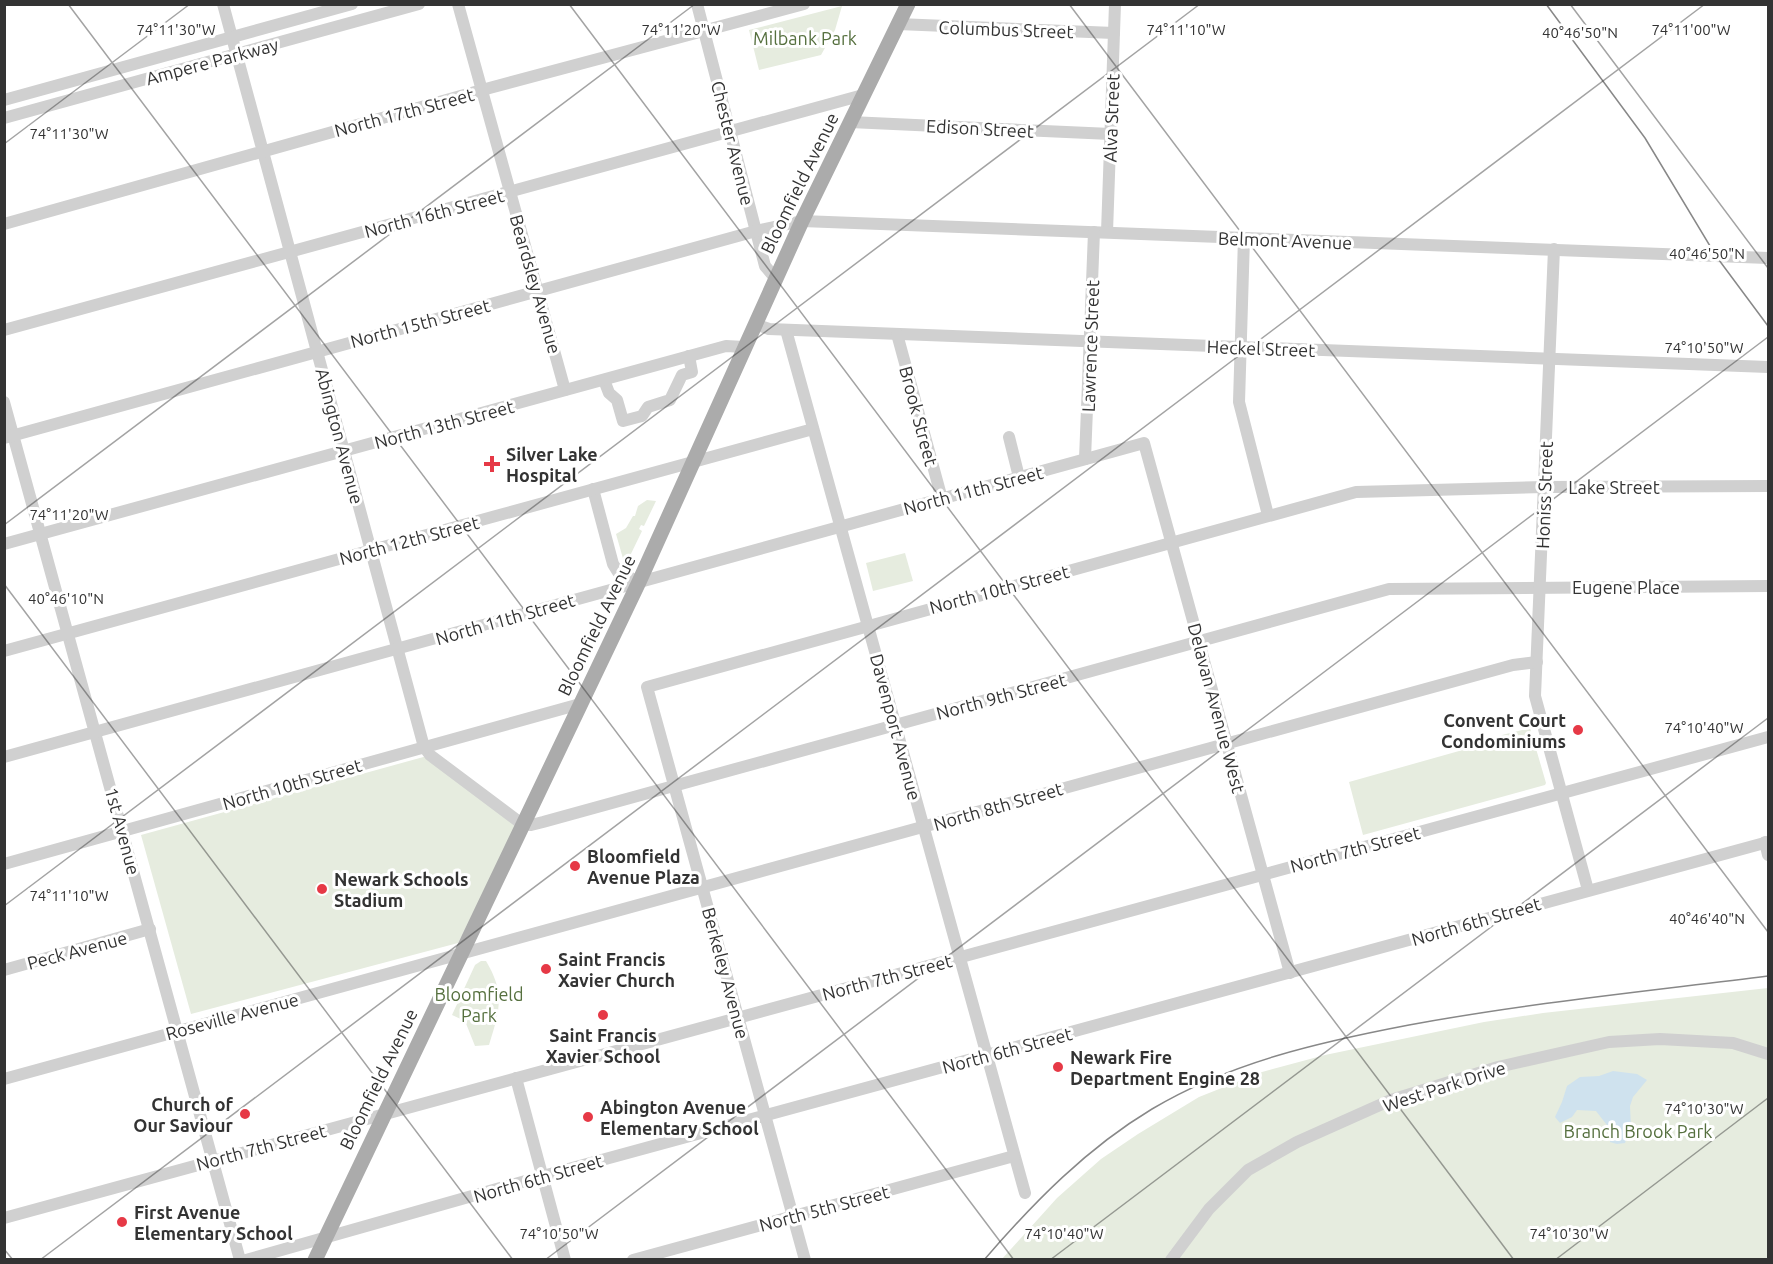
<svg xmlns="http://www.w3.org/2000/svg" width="1773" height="1264" viewBox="0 0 1773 1264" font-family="Ubuntu,sans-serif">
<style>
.green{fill:#e6ecdf}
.water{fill:#cfe2ee}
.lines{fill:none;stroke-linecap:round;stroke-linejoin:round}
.minor{stroke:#d0d0d0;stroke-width:12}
.major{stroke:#ababab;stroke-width:15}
.tram{stroke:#888;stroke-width:1.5}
.ticks{fill:none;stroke:#333;stroke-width:1.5;stroke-opacity:0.45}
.poi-dot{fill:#e63946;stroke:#fff;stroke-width:2}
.labels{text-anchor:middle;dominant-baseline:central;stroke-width:6;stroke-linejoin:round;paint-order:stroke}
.street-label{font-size:18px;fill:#333;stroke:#fff}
.park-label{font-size:18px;fill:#56703f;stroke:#fff}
.poi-label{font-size:18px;font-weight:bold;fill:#333;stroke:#fff;text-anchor:start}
.ticks-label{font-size:15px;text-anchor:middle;fill:#333;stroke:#fff;stroke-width:6;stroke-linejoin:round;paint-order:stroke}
</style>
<rect width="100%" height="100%" fill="#fff"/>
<g class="green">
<polygon points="842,6 835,30 821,55 759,70 749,30"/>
<polygon points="647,500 656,501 644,526 641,525 639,529 642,531 627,562 624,562 616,534 626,528 633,516 635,516 638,506"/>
<polygon points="905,553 913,581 873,591 866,563"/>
<polygon points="1530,728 1546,783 1545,785 1363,835 1349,782 1491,742 1490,738"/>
<polygon points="427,756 517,826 458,943 191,1014 141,835"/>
<path d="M 481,961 L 486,961 C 506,994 499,1012 489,1045 L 475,1046 L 465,1021 L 452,1015 L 475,965 Z"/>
<polygon points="1768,988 1768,1259 1001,1260 1057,1198 1101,1159 1138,1134 1199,1097 1262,1072 1325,1055 1484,1022 1543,1013"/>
</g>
<polygon class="water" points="1613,1071 1637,1074 1647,1080 1633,1097 1630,1106 1631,1127 1625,1143 1617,1144 1610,1142 1610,1129 1596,1111 1577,1110 1572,1117 1560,1123 1555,1117 1562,1102 1567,1086 1580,1077 1599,1076"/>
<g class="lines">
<g class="minor">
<polyline points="223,4 424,747 430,755 522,824 531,825 543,822 1389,589 1768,586"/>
<polyline points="458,4 565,390"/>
<polyline points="697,4 765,266 776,279"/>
<polyline points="898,24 1114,33"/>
<polyline points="4,100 352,4"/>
<polyline points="4,118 419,4"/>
<polyline points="850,122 1111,134"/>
<polyline points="4,224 482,90 804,4"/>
<polyline points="1107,232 1115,4"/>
<polyline points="1244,238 1239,402 1268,515"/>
<polyline points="1554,249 1535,696 1588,890"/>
<polyline points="755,324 769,329 1768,367"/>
<polyline points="4,330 863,95"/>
<polyline points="786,330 1025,1193"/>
<polyline points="897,334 942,499"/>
<polyline points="604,380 609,393 617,400 623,421 642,416 648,407 670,400 682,375 692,372 689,356"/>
<polyline points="4,402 240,1260"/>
<polyline points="1009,437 1019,477"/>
<polyline points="4,438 756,231 802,221 1768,258"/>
<polyline points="1085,459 1094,232"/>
<polyline points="593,489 613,564 618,572 639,582"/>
<polyline points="4,544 726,346 744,347"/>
<polyline points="4,651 813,429"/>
<polyline points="4,757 1144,443 1290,973"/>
<polyline points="1765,842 1768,855"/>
<polyline points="4,864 580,704"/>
<polyline points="4,970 150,929"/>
<polyline points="516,1078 565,1260"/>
<polyline points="4,1079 1513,665 1537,662"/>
<polyline points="4,1218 1768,737"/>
<polyline points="246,1260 543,1176 1768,842"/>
<polyline points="633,1260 1014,1156"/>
<polyline points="805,1260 647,687 1356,492 1544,487 1768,486"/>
<polyline points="1171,1260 1209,1209 1248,1170 1297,1142 1391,1100 1498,1067 1609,1042 1660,1039 1733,1043 1768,1054"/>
</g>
<polyline class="major" points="315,1260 639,582 802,221 908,4"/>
<g class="tram">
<polyline points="1546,4 1645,138 1716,256 1768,326"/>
<path d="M 984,1260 C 1034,1202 1087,1148 1152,1109 C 1231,1062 1320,1042 1409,1025 C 1528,1003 1649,991 1768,976"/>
</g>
</g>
<path class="ticks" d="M 68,4 L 1014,1260M 569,4 L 1514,1260M 1069,4 L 1768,932M 1570,4 L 1768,268M 4,144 L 190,4M 4,525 L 695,4M 4,584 L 513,1260M 4,906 L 1200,4M 4,1249 L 13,1260M 40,1260 L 1705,4M 545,1260 L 1768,337M 1050,1260 L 1768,718M 1555,1260 L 1768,1098"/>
<g class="poi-dot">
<path d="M489 455h6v6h6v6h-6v6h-6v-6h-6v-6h6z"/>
<circle cx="1578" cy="730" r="6"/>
<circle cx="575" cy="866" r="6"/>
<circle cx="322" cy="889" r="6"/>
<circle cx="546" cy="969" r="6"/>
<circle cx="603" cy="1015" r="6"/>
<circle cx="1058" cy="1067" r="6"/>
<circle cx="245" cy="1114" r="6"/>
<circle cx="588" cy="1117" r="6"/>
<circle cx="122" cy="1222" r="6"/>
</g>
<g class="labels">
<g class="street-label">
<text transform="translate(1006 29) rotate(2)">Columbus Street</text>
<text transform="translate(212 61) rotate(-15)">Ampere Parkway</text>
<text transform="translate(404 112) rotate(-15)">North 17th Street</text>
<text transform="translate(1111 118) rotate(-88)">Alva Street</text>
<text transform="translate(980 128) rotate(3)">Edison Street</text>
<text transform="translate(733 143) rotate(76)">Chester Avenue</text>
<text transform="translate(799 183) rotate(-64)">Bloomfield Avenue</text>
<text transform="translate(434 213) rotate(-15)">North 16th Street</text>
<text transform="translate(1285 240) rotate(2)">Belmont Avenue</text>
<text transform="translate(536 284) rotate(74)">Beardsley Avenue</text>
<text transform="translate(420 323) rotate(-15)">North 15th Street</text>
<text transform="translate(1090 346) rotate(-88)">Lawrence Street</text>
<text transform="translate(1261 348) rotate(2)">Heckel Street</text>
<text transform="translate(919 416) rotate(75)">Brook Street</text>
<text transform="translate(444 424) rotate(-15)">North 13th Street</text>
<text transform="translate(340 436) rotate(75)">Abington Avenue</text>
<text x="1614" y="487">Lake Street</text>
<text transform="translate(973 490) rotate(-15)">North 11th Street</text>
<text transform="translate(1544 495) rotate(-88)">Honiss Street</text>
<text transform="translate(409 540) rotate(-15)">North 12th Street</text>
<text x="1626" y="587">Eugene Place</text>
<text transform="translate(999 589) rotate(-15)">North 10th Street</text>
<text transform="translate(505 619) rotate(-16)">North 11th Street</text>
<text transform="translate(596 625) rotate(-64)">Bloomfield Avenue</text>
<text transform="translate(1001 696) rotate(-15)">North 9th Street</text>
<text transform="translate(1217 708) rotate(75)">Delavan Avenue West</text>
<text transform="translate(896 727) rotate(75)">Davenport Avenue</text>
<text transform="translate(292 784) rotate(-16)">North 10th Street</text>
<text transform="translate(998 806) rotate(-16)">North 8th Street</text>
<text transform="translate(123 831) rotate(75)">1st Avenue</text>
<text transform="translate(1355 849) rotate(-15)">North 7th Street</text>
<text transform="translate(1476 921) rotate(-16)">North 6th Street</text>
<text transform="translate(77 950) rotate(-15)">Peck Avenue</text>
<text transform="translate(726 973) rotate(75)">Berkeley Avenue</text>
<text transform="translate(887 977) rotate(-15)">North 7th Street</text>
<text transform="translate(232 1016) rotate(-15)">Roseville Avenue</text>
<text transform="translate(1007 1050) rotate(-15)">North 6th Street</text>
<text transform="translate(378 1079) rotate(-64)">Bloomfield Avenue</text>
<text transform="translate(1444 1086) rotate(-18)">West Park Drive</text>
<text transform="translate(261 1147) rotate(-15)">North 7th Street</text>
<text transform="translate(538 1178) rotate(-16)">North 6th Street</text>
<text transform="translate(824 1208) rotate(-15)">North 5th Street</text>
</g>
<g class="park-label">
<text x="805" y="38">Milbank Park</text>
<text x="479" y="994">Bloomfield<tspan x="479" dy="21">Park</tspan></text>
<text x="1638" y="1131">Branch Brook Park</text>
</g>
<g class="poi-label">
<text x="506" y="454">Silver Lake<tspan x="506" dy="21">Hospital</tspan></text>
<text x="1566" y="720" text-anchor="end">Convent Court<tspan x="1566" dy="21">Condominiums</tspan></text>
<text x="587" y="856">Bloomfield<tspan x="587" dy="21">Avenue Plaza</tspan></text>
<text x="334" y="879">Newark Schools<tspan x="334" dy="21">Stadium</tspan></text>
<text x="558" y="959">Saint Francis<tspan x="558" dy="21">Xavier Church</tspan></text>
<text x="603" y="1035" text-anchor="middle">Saint Francis<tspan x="603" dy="21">Xavier School</tspan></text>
<text x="1070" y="1057">Newark Fire<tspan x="1070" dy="21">Department Engine 28</tspan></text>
<text x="233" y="1104" text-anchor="end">Church of<tspan x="233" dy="21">Our Saviour</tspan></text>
<text x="600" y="1107">Abington Avenue<tspan x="600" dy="21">Elementary School</tspan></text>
<text x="134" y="1212">First Avenue<tspan x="134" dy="21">Elementary School</tspan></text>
</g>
</g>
<g class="ticks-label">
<text x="176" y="35">74°11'30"W</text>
<text x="681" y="35">74°11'20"W</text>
<text x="1186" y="35">74°11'10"W</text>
<text x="1691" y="35">74°11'00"W</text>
<text x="1580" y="38">40°46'50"N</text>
<text x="69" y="139">74°11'30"W</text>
<text x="1707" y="259">40°46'50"N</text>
<text x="1704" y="353">74°10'50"W</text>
<text x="69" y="520">74°11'20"W</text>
<text x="66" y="604">40°46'10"N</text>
<text x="1704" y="733">74°10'40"W</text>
<text x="69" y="901">74°11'10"W</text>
<text x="1707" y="924">40°46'40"N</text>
<text x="1704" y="1114">74°10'30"W</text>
<text x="559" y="1239">74°10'50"W</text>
<text x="1064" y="1239">74°10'40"W</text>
<text x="1569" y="1239">74°10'30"W</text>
</g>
<rect width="1773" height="1264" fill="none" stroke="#333333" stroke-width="12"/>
</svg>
